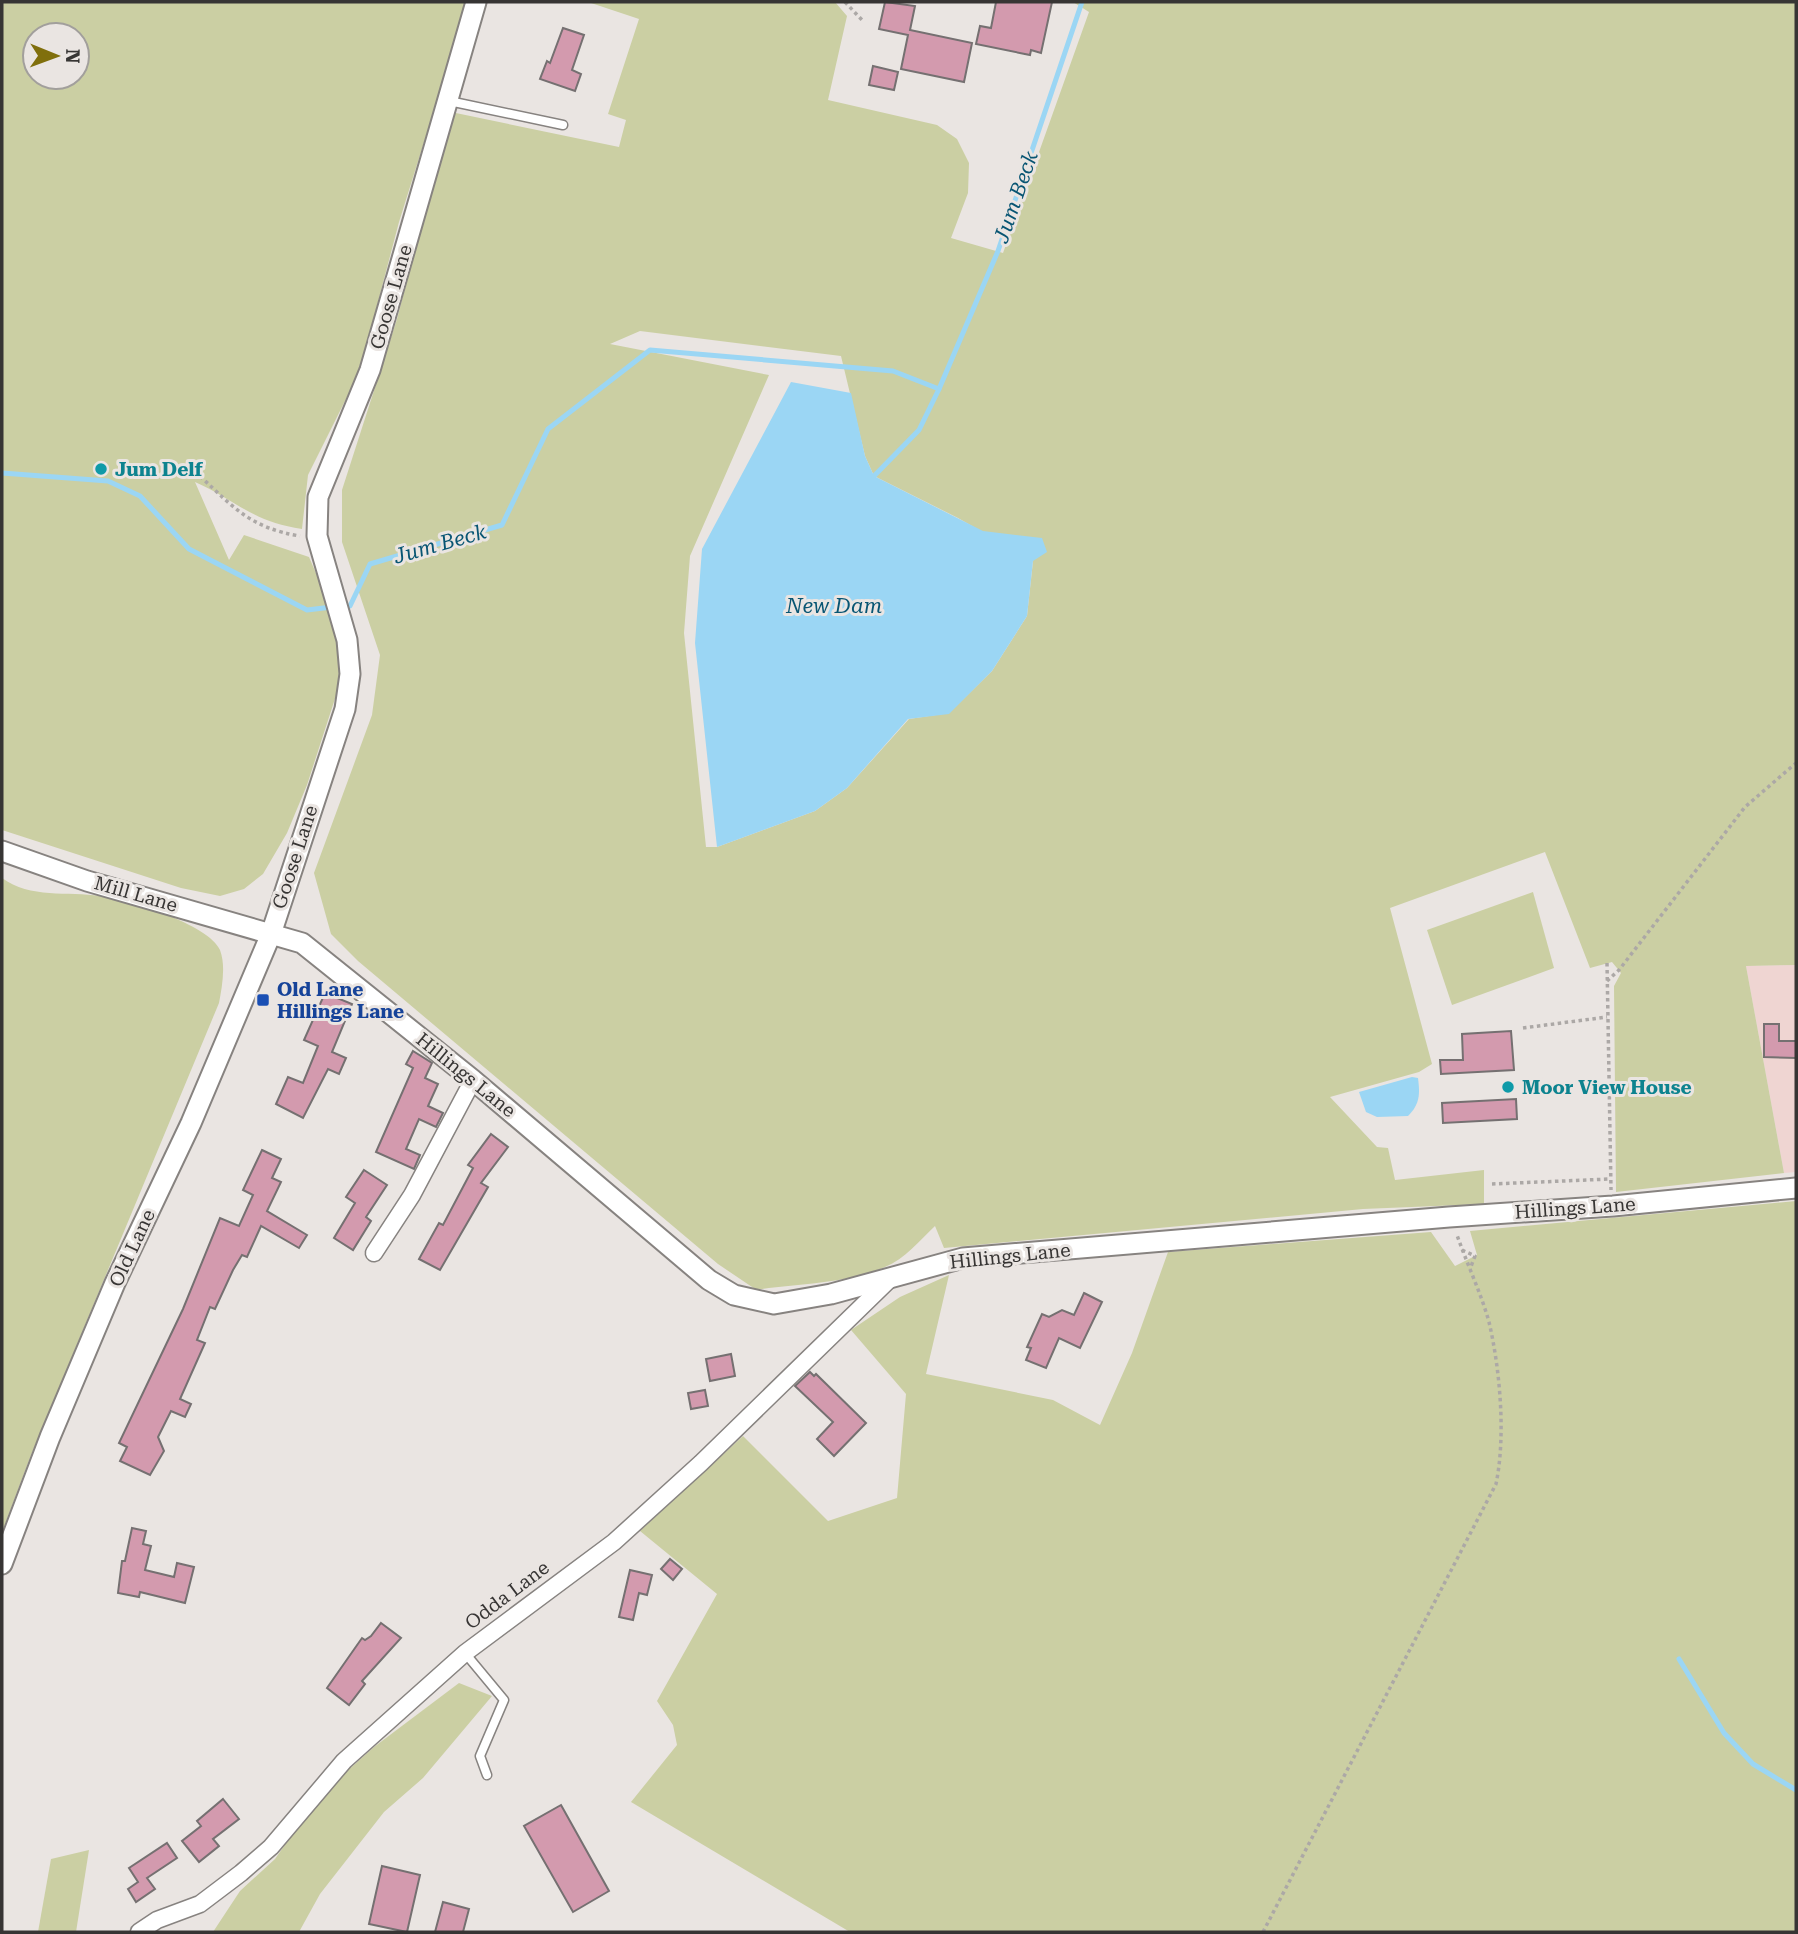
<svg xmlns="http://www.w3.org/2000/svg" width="1798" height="1934" viewBox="0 0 1798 1934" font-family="'Roboto Serif',serif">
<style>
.commercial{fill:#efd5d2}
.green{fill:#cbcfa3;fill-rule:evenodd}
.water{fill:#9bd6f4}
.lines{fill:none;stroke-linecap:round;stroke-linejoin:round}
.stream{stroke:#9bd6f4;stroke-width:5}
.building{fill:#d39aae;stroke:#757071;stroke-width:2}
.service-casing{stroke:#878380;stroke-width:11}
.minor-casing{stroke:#878380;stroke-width:19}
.tertiary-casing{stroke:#878380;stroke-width:23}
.path{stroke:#aca8a6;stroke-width:3.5;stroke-dasharray:3.5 3.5;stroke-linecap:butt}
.service{stroke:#fff;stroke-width:8}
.minor{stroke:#fff;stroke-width:16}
.tertiary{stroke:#fff;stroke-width:19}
.culture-dot{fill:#0f9aa8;stroke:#eae5e2;stroke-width:2.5}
.transit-dot{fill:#1a4fb4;stroke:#eae5e2;stroke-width:2.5}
.labels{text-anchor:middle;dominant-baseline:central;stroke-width:6;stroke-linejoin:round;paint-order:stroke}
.street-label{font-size:19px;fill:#373534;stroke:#eae5e2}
.culture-label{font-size:19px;font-weight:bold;fill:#0d838f;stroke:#eae5e2;text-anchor:start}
.transit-label{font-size:19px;font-weight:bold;fill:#164399;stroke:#eae5e2;text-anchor:start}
.water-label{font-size:21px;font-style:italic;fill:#085573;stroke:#eae5e2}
</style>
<rect width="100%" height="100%" fill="#eae5e2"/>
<polygon class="commercial" points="1796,965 1796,1172 1784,1173 1746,966"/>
<g class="green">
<path d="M 2,2 L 468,2 L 399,222 L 368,340 L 354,383 L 308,475 L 302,529 C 252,522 236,500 195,482 L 229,560 L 244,535 L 309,557 L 334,615 L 343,674 L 307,785 L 287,833 L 263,874 L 244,889 L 220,896 L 181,888 L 2,830 ZM 35,35 L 77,35 L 77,77 L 35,77 Z"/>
<path d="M 588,2 L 835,2 L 847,16 L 828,100 L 937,125 L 957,139 L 969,163 L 968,193 L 951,238 L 1003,253 L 1089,12 L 1073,2 L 1796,2 L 1796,965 L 1746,966 L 1784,1173 L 1616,1192 L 1614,986 L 1621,973 L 1612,962 L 1590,968 L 1545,852 L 1390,908 L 1432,1064 L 1419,1072 L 1330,1097 L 1377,1147 L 1388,1148 L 1395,1180 L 1484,1170 L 1484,1204 L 1363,1209 L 944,1248 L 935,1226 C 920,1240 905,1259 885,1267 C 848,1283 801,1284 761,1289 L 755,1289 L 718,1264 L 358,961 L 331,934 L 314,873 L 372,715 L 380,655 L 342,542 L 342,490 L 397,319 L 451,112 L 619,147 L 626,120 L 608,114 L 639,19 ZM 640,331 L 841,356 L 865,456 L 874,476 L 958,518 L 1033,561 L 1027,616 L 992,671 L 949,713 L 909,719 L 847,788 L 815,811 L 717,847 L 706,847 L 684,633 L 690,556 L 769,375 L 610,344 Z"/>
<path d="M 2,878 C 30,899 68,891 100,896 C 128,900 209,924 220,950 C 226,966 222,987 219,1003 L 31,1455 L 2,1532 Z"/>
<polygon points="1533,892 1554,968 1452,1005 1427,930"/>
<polygon points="1796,1201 1796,1932 850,1932 631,1802 677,1745 673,1725 657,1701 717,1594 640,1531 743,1436 828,1521 897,1498 906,1394 851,1330 900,1297 949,1275 926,1374 1053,1400 1100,1425 1132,1353 1168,1252 1431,1232 1455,1266 1477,1255 1470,1231"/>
<polygon points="459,1683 492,1696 423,1778 384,1812 320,1894 299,1932 213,1932 240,1891 275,1859 319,1796 374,1747"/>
<polygon points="89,1850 76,1932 38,1932 51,1859"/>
</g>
<g class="water">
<polygon points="791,382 851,393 865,456 874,476 983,531 1042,538 1047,552 1033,561 1027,616 992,671 949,714 908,719 847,788 815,811 717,847 695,643 702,549"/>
<path d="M 1412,1077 L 1418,1078 C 1420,1094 1420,1104 1408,1116 L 1377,1117 L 1366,1112 L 1359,1092 Z"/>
</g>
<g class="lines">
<g class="stream">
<polyline points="2,473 108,481 140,496 189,549 307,610 332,607"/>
<polyline points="874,476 919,430 939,389 998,251 1082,2"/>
<polyline points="342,607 350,606 370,564 502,525 548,429 650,350 893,371 939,389"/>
<polyline points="1679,1659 1724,1733 1753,1764 1796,1790"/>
</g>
</g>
<g class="building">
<polygon points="885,2 915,6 910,30 972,43 964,82 901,69 908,35 879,29"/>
<polygon points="996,2 1052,2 1041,53 1031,50 1030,55 976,44 980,26 991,28"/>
<polygon points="563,28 584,35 572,70 581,74 575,91 540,79 547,61 550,63"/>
<polygon points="873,66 898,72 894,90 869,85"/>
<polygon points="325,993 352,1004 332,1052 346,1058 339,1074 328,1069 303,1118 276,1104 288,1077 303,1083 318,1046 304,1040"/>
<polygon points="1764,1024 1779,1024 1779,1041 1796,1041 1796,1058 1764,1057"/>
<polygon points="1511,1031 1514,1070 1441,1074 1440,1060 1463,1060 1462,1034"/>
<polygon points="413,1051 432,1063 425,1078 438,1084 428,1106 443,1113 436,1127 419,1119 406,1149 420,1155 414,1169 376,1152 413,1068 406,1064"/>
<polygon points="1516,1099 1517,1119 1443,1123 1442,1103"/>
<polygon points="491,1134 508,1147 481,1183 488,1187 440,1270 419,1259 439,1223 443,1225 473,1168 468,1165"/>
<polygon points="262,1150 281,1159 272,1178 281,1182 267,1211 307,1235 299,1248 261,1226 247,1257 242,1255 233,1270 215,1309 210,1307 197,1340 205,1343 180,1399 191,1404 185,1417 171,1411 158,1437 164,1451 150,1475 120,1461 127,1447 119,1443 183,1309 220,1218 239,1226 253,1195 243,1190"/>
<polygon points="364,1170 387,1185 366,1217 371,1221 353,1250 334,1238 355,1203 346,1197"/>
<polygon points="1084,1293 1102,1302 1080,1348 1059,1338 1046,1368 1026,1360 1031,1348 1027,1347 1042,1314 1049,1317 1062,1310 1074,1315"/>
<polygon points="731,1354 735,1376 710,1381 706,1359"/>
<polygon points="810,1372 814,1376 816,1374 866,1423 834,1456 817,1439 833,1422 795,1386"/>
<polygon points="705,1390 708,1406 691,1409 688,1393"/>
<polygon points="132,1528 146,1531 143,1544 151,1546 145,1570 174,1577 177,1563 194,1567 185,1603 140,1592 139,1597 118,1593 122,1561 125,1561"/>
<polygon points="670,1559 682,1569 673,1580 661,1569"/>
<polygon points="630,1570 652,1575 647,1595 639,1593 633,1620 619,1617"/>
<polygon points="381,1623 401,1638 362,1681 365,1684 349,1705 327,1688 362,1638 365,1640 371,1636"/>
<polygon points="223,1799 239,1819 213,1839 219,1846 199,1862 182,1841 201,1826 197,1821"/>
<polygon points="561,1805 609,1891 573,1912 524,1826"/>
<polygon points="167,1843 177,1858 147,1878 155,1889 136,1902 128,1889 138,1882 129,1868"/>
<polygon points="382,1866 420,1875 407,1932 369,1924"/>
<polygon points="443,1902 469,1909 463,1932 435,1932"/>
</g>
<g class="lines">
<g class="service-casing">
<g id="service">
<polyline points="449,101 563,125"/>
<polyline points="465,1653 504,1700 480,1756 487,1775"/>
</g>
</g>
<g class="minor-casing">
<g id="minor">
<polyline points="374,1253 412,1195 473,1080"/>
<polyline points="139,1932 157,1920 200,1904 241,1873 271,1847 344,1761 465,1653 614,1542 701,1463 891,1278"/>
</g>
</g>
<g class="tertiary-casing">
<g id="tertiary">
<polyline points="2,851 87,881 302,943 473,1080 709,1280 734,1295 774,1304 831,1294 963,1258 1449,1217 1613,1206 1796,1188"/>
<polyline points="2,1564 50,1437 115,1283 191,1123 271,934 345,709 350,674 347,640 317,536 318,497 370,370 476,2"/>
</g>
</g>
<g class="path">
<polyline points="845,2 862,20"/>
<path d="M 200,476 C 234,508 251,528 300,536"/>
<polyline points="1607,963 1611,1190"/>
<polyline points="1607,981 1619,970 1745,807 1796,763"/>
<polyline points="1523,1028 1607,1017"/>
<polyline points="1492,1184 1610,1179"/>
<polyline points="1462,1250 1475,1256 1470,1269"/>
<path d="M 1263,1932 L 1496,1484 C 1506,1436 1500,1369 1489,1322 C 1481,1293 1467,1264 1457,1235"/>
</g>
<use href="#service" class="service"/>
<use href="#minor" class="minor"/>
<use href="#tertiary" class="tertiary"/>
</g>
<g class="culture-dot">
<circle cx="101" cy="469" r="7"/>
<circle cx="1508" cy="1087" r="7"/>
</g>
<rect class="transit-dot" x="256" y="993" width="14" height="14" rx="3.5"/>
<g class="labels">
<g class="street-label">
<text transform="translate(391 297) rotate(-74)">Goose Lane</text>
<text transform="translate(295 857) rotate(-72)">Goose Lane</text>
<text transform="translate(136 894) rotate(16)">Mill Lane</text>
<text transform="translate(466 1075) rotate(39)">Hillings Lane</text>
<text transform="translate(1575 1208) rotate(-4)">Hillings Lane</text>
<text transform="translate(132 1248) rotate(-65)">Old Lane</text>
<text transform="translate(1010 1256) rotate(-6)">Hillings Lane</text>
<text transform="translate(507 1595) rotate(-37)">Odda Lane</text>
</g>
<g class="culture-label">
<text x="115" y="469">Jum Delf</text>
<text x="1522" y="1087">Moor View House</text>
</g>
<g class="transit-label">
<text x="277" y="989">Old Lane<tspan x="277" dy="22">Hillings Lane</tspan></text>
</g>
<g class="water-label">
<text transform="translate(1016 197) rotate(-71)">Jum Beck</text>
<text transform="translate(440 544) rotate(-16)">Jum Beck</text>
<text x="834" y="606">New Dam</text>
</g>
</g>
<rect width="1798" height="1934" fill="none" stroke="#373534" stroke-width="7"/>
<g transform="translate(56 56) rotate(91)"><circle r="33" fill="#eae5e2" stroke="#a29f9c" stroke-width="2"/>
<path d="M0-5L12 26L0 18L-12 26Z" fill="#806f0c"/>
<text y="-10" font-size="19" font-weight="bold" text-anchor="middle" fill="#373534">N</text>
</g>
</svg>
